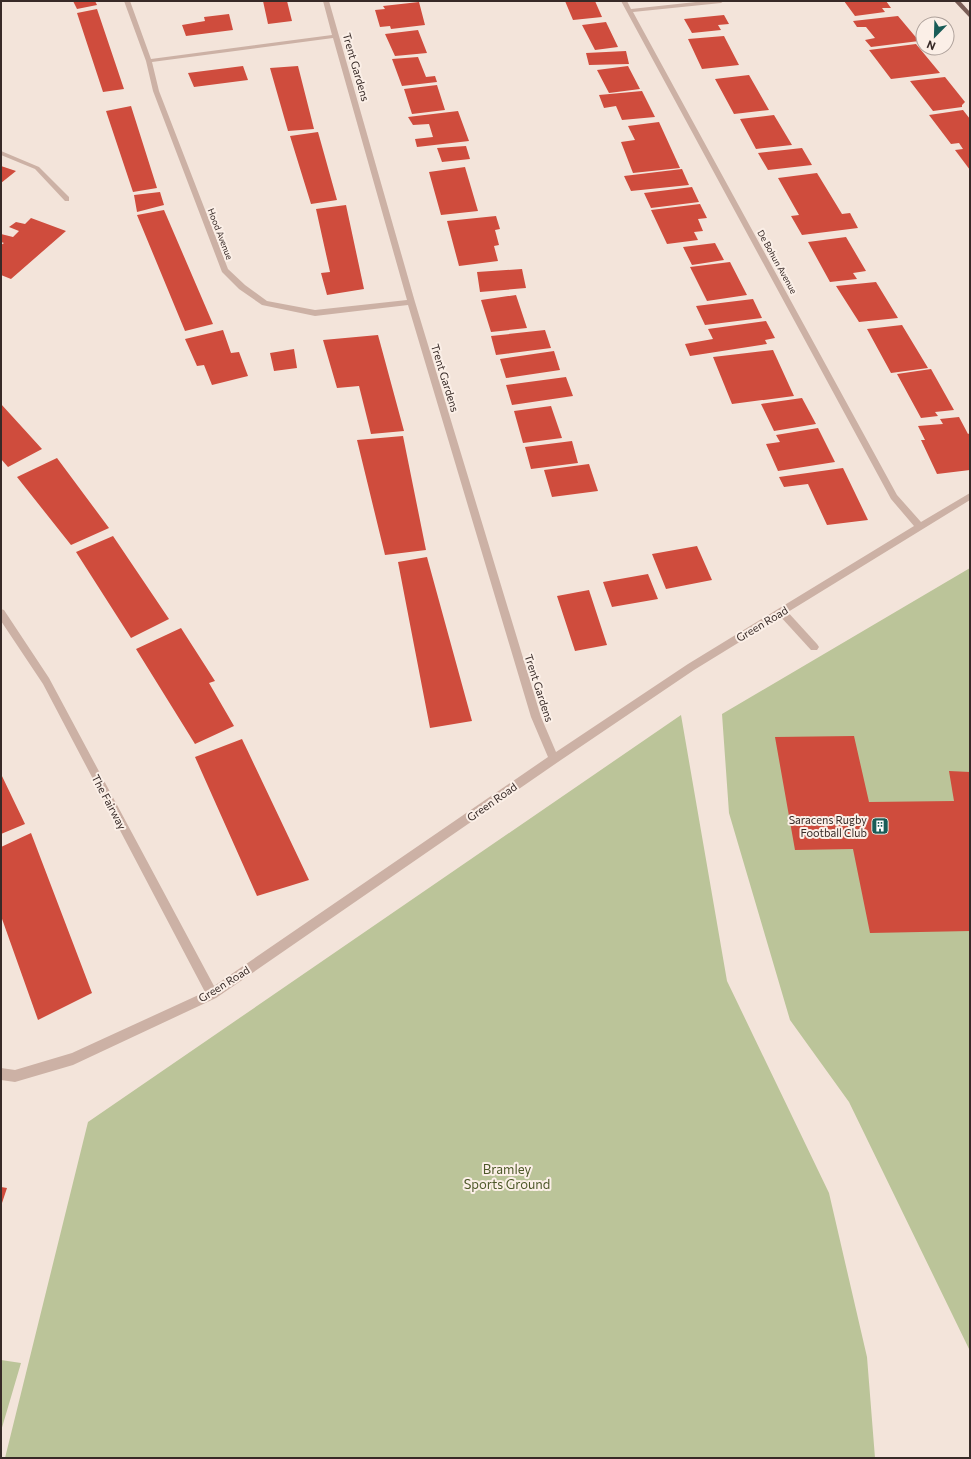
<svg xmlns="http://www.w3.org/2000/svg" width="971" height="1459" font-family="Commissioner,sans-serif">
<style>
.green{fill:#bbc499}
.building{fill:#cf4c3d}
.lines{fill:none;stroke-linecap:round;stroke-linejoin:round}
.service{fill:#ccb1a5;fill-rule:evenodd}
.minor{fill:#ccb1a5;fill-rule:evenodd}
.primary{fill:#7b5e57;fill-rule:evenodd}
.labels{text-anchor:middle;stroke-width:4;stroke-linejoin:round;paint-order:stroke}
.far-street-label{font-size:9px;fill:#372a27;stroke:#fbefe7}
.street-label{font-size:11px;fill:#372a27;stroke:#fbefe7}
.poi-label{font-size:11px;fill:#372a27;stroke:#fbefe7;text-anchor:end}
.near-park-label{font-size:13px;fill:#4d5829;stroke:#fbefe7}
</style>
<rect width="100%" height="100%" fill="#f3e4da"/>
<path class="green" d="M 970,568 L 970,1351 L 849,1102 L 790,1020 L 729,813 L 722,714 Z
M 681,715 L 727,981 L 829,1193 L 867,1357 L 875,1458 L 5,1458 L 88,1122 Z
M 1,1360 L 21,1363 L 1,1431 Z"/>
<path class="building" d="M 73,1 L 95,1 L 97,5 L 77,9 Z
M 263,1 L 287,1 L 292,21 L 268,24 Z
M 565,1 L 595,1 L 602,17 L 573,20 Z
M 844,1 L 886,1 L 891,8 L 882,8 L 885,12 L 855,16 Z
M 419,2 L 425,25 L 391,29 L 390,26 L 380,27 L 375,10 L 385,9 L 383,6 Z
M 97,9 L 124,89 L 103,92 L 77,13 Z
M 229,14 L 233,30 L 186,36 L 182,25 L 205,21 L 204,17 Z
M 724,15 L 729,24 L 718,25 L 721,30 L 692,33 L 684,19 Z
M 898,16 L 919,41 L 871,47 L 865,40 L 875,38 L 866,27 L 857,27 L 853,21 Z
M 606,22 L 618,47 L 595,50 L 582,25 Z
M 418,30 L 427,53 L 395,56 L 385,34 Z
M 724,36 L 739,65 L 702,69 L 688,39 Z
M 916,44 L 940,73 L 891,79 L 869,50 Z
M 626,51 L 629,64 L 589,65 L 586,53 Z
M 418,57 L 426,77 L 435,76 L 437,82 L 402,86 L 392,59 Z
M 243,66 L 248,80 L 194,87 L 188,73 Z
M 298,66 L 314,129 L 288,131 L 270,68 Z
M 628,66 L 640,89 L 609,93 L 597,70 Z
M 749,75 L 769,110 L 734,114 L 715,79 Z
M 945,77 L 965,102 L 962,105 L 962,107 L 933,111 L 910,81 Z
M 437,85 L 445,110 L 412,114 L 404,89 Z
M 642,91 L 655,117 L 622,120 L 616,106 L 604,108 L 599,95 Z
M 131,106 L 157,188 L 133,192 L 106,111 Z
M 963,110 L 970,119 L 970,170 L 955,150 L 963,149 L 959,143 L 951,144 L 929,115 Z
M 458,111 L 469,141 L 417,147 L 415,139 L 433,137 L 429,124 L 413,125 L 408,117 Z
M 774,115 L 792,145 L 756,149 L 740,119 Z
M 659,122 L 680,168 L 633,173 L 621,142 L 635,140 L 628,126 Z
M 318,132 L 337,200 L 311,204 L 290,136 Z
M 466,146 L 470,159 L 442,162 L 437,148 Z
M 802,148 L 812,165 L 768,170 L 758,153 Z
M 1,166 L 16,171 L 1,183 Z
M 465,167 L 478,211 L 441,215 L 429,172 Z
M 682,169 L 689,185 L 631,191 L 624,176 Z
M 817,173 L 842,214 L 850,213 L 858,228 L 802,235 L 791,216 L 799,215 L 778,178 Z
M 692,187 L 699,202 L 651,208 L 644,193 Z
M 160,192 L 164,205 L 137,212 L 134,195 Z
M 700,204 L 707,218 L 698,219 L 703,231 L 694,232 L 698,240 L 667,244 L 651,210 Z
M 346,205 L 364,289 L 327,295 L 321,273 L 330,272 L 316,209 Z
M 164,210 L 213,324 L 185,331 L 137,215 Z
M 496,216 L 500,229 L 495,230 L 499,245 L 494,246 L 498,261 L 459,266 L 447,221 Z
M 31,218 L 66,231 L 11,279 L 1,275 L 1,245 L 4,243 L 1,242 L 1,234 L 13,237 L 19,231 L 9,227 L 16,222 L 25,224 Z
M 846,237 L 866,271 L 853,273 L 857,279 L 830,282 L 808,242 Z
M 715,243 L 724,260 L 692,265 L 683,247 Z
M 730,262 L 747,295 L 707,301 L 690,267 Z
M 522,269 L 526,288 L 480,292 L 477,272 Z
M 876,282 L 898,318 L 859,322 L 836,286 Z
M 516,295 L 527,328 L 491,332 L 481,300 Z
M 753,299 L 762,318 L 705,325 L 696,306 Z
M 766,321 L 775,338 L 765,340 L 767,344 L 690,356 L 685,344 L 713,339 L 708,329 Z
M 902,325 L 928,368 L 891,373 L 867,329 Z
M 223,330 L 231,353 L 239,352 L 248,376 L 212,385 L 204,365 L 197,366 L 185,339 Z
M 545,330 L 551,348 L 496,355 L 491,336 Z
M 378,335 L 404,431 L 371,434 L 359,386 L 337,388 L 323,340 Z
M 294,349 L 297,368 L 274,371 L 270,353 Z
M 773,350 L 794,396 L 732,404 L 713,357 Z
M 554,351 L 560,370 L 506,378 L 500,359 Z
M 931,369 L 954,410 L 935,412 L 938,416 L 921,418 L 897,374 Z
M 566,377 L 573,396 L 512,405 L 506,385 Z
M 802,398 L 816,424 L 774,431 L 761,404 Z
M 1,404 L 42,449 L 8,467 L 1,459 Z
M 551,406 L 562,438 L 523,443 L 514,411 Z
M 959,417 L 968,434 L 970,433 L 970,470 L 937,474 L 921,440 L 925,440 L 918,426 L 943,424 L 940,419 Z
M 818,428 L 835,462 L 778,471 L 766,444 L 780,442 L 776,435 Z
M 403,436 L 426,550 L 385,555 L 357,440 Z
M 572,441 L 578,463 L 531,469 L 525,447 Z
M 57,458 L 109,528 L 71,545 L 17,477 Z
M 589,464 L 598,491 L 552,497 L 544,470 Z
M 843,468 L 868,520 L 827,525 L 808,484 L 784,487 L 779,477 Z
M 113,536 L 169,619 L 131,638 L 76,552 Z
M 697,546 L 712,580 L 666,589 L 652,554 Z
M 427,557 L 472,721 L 430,728 L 398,562 Z
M 648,574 L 658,599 L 612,607 L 603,582 Z
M 589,590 L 607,645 L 575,651 L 557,596 Z
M 181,628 L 215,681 L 209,683 L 234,726 L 195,744 L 136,649 Z
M 854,736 L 869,802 L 954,801 L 949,771 L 970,772 L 970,931 L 870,933 L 853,849 L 795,850 L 775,737 Z
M 242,739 L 309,880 L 257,896 L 195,757 Z
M 1,774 L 25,824 L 1,834 Z
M 31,833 L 92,993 L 38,1020 L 1,916 L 1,847 Z
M 1,1187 L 7,1188 L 1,1206 Z"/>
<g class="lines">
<path class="service" d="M 782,608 L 785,609 L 817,644 L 819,647 L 817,650 L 811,650 L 779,615 L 777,612 L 779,609 Z"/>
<path class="minor" d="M 124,1 L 130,1 L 151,59 L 332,35 L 323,1 L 329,1 L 415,302 L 541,717 L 556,752 L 688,664 L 914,526 L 891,499 L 621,1 L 627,1 L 631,9 L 705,1 L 724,1 L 721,3 L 633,12 L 897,495 L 921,522 L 970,493 L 970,500 L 694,670 L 558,762 L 216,998 L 73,1065 L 15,1082 L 1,1080 L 1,1068 L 15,1070 L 72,1053 L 205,992 L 43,684 L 1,621 L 1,609 L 4,610 L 49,678 L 214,986 L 548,757 L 531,717 L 408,305 L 315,316 L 262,305 L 239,289 L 222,272 L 153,91 L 146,61 ZM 333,38 L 407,300 L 315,310 L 267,301 L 245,285 L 228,269 L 159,91 L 152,62 Z
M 1,151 L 39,167 L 69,197 L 69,201 L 65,201 L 35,169 L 1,155 Z"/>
<path class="primary" d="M 954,1 L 960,1 L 970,12 L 970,18 Z"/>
</g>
<defs>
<symbol id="building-square" viewBox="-11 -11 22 22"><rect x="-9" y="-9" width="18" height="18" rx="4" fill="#195c57" stroke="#fbefe7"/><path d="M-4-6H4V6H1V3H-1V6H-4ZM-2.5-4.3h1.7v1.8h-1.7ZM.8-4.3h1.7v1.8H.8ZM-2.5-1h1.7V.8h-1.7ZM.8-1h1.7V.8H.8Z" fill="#fff"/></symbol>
</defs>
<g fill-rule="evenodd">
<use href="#building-square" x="870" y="816" width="20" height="20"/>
</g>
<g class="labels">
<g class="far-street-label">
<text transform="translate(220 234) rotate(69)" y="3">Hood Avenue</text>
<text transform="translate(777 262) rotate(61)" y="3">De Bohun Avenue</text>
</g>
<g class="street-label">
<text transform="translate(356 67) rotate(74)" y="4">Trent Gardens</text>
<text transform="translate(445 378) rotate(73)" y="4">Trent Gardens</text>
<text transform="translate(762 624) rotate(-31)" y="4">Green Road</text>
<text transform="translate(539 688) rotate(72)" y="4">Trent Gardens</text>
<text transform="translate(109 802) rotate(62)" y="4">The Fairway</text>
<text transform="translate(492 802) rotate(-35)" y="4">Green Road</text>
<text transform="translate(224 984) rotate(-32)" y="4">Green Road</text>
</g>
<g class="poi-label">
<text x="867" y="824">Saracens Rugby<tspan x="867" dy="13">Football Club</tspan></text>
</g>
<g class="near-park-label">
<text x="507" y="1174">Bramley<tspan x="507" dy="15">Sports Ground</tspan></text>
</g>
</g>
<rect width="971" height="1459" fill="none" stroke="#372a27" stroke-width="4"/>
<g transform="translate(935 36) rotate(203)"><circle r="19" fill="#fbefe7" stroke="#ada09a"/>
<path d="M0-3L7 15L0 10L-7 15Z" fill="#195c57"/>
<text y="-6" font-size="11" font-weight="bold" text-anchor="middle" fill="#372a27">N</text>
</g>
</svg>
